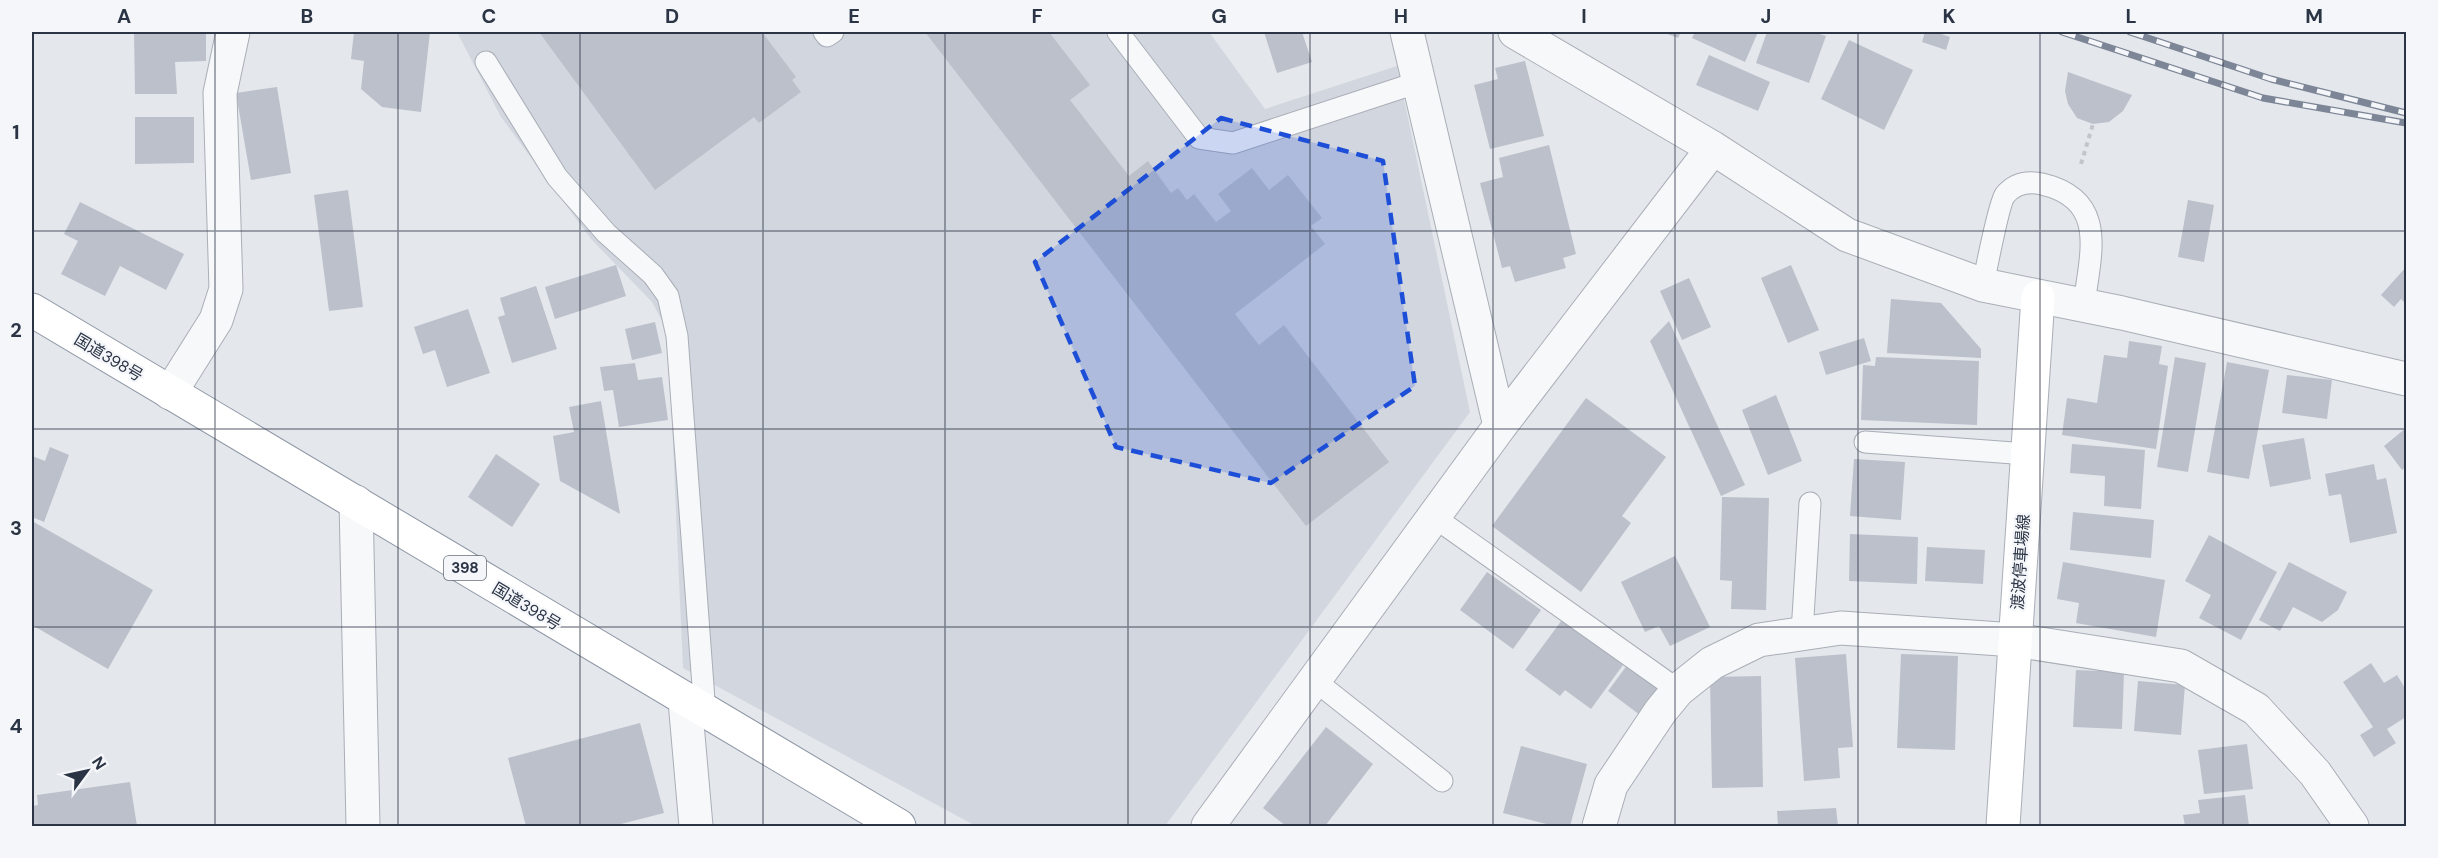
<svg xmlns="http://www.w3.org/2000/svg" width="2438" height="858" font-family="'DM Sans','Noto Sans JP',sans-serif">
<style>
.built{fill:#d2d6de}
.building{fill:#bbc0ca}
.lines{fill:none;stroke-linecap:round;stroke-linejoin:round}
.lane-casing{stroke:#a9aeb7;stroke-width:23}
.street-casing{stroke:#a9aeb7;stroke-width:35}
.secondary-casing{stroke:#a9aeb7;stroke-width:35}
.highway-casing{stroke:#8b94a3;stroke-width:35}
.path{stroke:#c2c5cb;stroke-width:4;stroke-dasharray:4.5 4.5;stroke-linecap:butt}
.lane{stroke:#f7f8fa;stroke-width:21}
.street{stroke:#f7f8fa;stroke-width:33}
.secondary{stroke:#fff;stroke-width:33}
.highway{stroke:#fff;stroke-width:33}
.rail-casing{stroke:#7d8696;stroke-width:7}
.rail{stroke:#f4f6f9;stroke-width:4.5;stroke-dasharray:14;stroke-linecap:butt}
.marked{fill:#1d4ed8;fill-opacity:0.2;stroke:#1d4ed8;stroke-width:4.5;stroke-dasharray:12 8;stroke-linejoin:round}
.grid{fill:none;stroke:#2b3445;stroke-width:1.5;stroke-opacity:0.55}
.labels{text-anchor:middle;stroke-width:4.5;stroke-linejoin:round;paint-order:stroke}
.shield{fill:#f4f6f9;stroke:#676e7b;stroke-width:1.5}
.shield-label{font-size:15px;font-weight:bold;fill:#2b3445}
.street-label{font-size:16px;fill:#2b3445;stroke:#f4f6f9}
.neatline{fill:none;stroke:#2b3445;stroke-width:2}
.grid-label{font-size:20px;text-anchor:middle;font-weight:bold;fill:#2b3445}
</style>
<rect width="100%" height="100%" fill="#e4e7ec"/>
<path class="built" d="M 457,32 L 1209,32 L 1265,109 L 1397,66 L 1470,412 L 1165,826 L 976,826 L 683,668 L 668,332 L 652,302 L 591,239 L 501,117 Z"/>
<path class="building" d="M 134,32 L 206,32 L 206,61 L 175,62 L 177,94 L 135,94 Z
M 354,32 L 430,32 L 421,112 L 382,107 L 361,89 L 364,61 L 351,59 Z
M 539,32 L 762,32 L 796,77 L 792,80 L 801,92 L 759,123 L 754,117 L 655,190 Z
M 925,32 L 1049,32 L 1090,85 L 1070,100 L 1129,176 L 1148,161 L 1171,193 L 1178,188 L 1187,200 L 1194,194 L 1216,222 L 1231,211 L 1218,194 L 1252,168 L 1269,190 L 1288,175 L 1322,218 L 1311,226 L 1325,244 L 1235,314 L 1259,345 L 1284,325 L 1389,462 L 1306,526 Z
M 1264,32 L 1302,32 L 1312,62 L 1277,73 Z
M 1662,32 L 1681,32 L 1678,38 Z
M 1695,32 L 1758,32 L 1745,62 L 1692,38 Z
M 1767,32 L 1813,32 L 1826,36 L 1809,83 L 1756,63 Z
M 1925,32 L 1935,32 L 1950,37 L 1946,50 L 1922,42 Z
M 1849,40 L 1913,70 L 1884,130 L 1821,99 Z
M 1709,55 L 1770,82 L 1758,111 L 1696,85 Z
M 1525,61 L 1544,136 L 1490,149 L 1474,85 L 1498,79 L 1495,68 Z
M 2068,72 L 2132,95 L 2123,111 L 2109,122 L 2093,124 L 2077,118 L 2068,104 L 2065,91 Z
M 277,87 L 291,173 L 251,180 L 236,93 Z
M 135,117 L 194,117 L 194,163 L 135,164 Z
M 1549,145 L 1576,254 L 1563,258 L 1566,268 L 1515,282 L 1510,266 L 1502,268 L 1480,183 L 1503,177 L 1499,158 Z
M 348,190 L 363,307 L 329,311 L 314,195 Z
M 2188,200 L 2214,205 L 2204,262 L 2178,257 Z
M 80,202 L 184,254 L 166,290 L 120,266 L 105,296 L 61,274 L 78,241 L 64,234 Z
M 616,265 L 626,296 L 555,319 L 545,287 Z
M 1791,265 L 1819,330 L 1788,343 L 1761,278 Z
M 2406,267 L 2406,304 L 2401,299 L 2394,307 L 2381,295 Z
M 1689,278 L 1711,327 L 1682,340 L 1660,291 Z
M 536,286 L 557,349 L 512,363 L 498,317 L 505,315 L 500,298 Z
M 1891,299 L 1941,303 L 1981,349 L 1981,358 L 1887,353 Z
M 468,309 L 490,373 L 447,387 L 435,350 L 423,354 L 414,327 Z
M 1669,321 L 1745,485 L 1721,496 L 1650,341 Z
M 655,322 L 662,353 L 632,360 L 625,329 Z
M 1864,338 L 1871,361 L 1826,375 L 1819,352 Z
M 2129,341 L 2162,346 L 2159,364 L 2168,366 L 2156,449 L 2062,435 L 2067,398 L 2097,403 L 2104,355 L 2127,358 Z
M 1876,357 L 1979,361 L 1977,425 L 1861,420 L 1863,365 L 1875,366 Z
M 2175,357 L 2206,363 L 2188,472 L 2157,467 Z
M 2227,362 L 2269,370 L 2249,479 L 2207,472 Z
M 635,363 L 638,380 L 662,377 L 668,420 L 619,427 L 613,390 L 604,391 L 600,367 Z
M 2287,375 L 2332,380 L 2327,419 L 2282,413 Z
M 1776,395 L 1802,461 L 1768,475 L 1742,410 Z
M 1586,398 L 1666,457 L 1622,516 L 1631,523 L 1581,592 L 1492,526 Z
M 601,401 L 620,514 L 560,481 L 553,436 L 574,432 L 569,407 Z
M 2406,428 L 2406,467 L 2402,470 L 2384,446 Z
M 2304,438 L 2311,479 L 2270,487 L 2262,445 Z
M 2072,444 L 2145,450 L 2141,509 L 2104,506 L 2105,476 L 2070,473 Z
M 50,447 L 69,455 L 44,522 L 32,517 L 32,456 L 45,461 Z
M 496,454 L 540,484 L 512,527 L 468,497 Z
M 1854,459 L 1905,462 L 1901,520 L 1850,516 Z
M 2374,464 L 2377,480 L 2386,478 L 2397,533 L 2350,543 L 2341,494 L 2329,496 L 2325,474 Z
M 1722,497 L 1769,498 L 1766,610 L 1731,609 L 1732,581 L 1720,580 Z
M 2073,512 L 2154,520 L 2151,558 L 2070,550 Z
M 32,521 L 153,590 L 108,669 L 32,625 Z
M 1850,534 L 1918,537 L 1917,584 L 1849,581 Z
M 2209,535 L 2277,572 L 2241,640 L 2199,618 L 2211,595 L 2185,581 Z
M 1927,547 L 1985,550 L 1983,584 L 1925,581 Z
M 1675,556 L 1710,627 L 1670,646 L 1659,626 L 1645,632 L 1621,582 Z
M 2063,562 L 2165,580 L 2156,637 L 2076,623 L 2079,603 L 2057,599 Z
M 2289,562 L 2347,592 L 2338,610 L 2322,622 L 2293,607 L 2280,631 L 2259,620 Z
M 1487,572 L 1541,610 L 1513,649 L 1460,610 Z
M 1562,620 L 1623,665 L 1591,709 L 1565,690 L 1560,696 L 1525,670 Z
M 1846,654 L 1853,747 L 1838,748 L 1840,778 L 1804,781 L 1795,658 Z
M 1901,654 L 1958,656 L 1955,750 L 1897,748 Z
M 2371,663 L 2384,683 L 2397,675 L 2406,690 L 2406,717 L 2387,729 L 2396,743 L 2374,757 L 2360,735 L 2373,727 L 2343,682 Z
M 1628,664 L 1660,687 L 1640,715 L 1608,691 Z
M 2076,670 L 2124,672 L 2122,729 L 2073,727 Z
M 1761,676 L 1763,787 L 1712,788 L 1710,677 Z
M 2138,681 L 2185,685 L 2181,735 L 2134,731 Z
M 640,723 L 664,813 L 613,826 L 526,826 L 508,758 Z
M 1326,727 L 1373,764 L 1325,826 L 1286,826 L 1263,808 Z
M 2247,744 L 2253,789 L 2204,794 L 2198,750 Z
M 1521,746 L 1587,764 L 1570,826 L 1554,826 L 1503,813 Z
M 130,782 L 137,826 L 32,826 L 32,806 L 38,805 L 37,795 Z
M 2245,795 L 2249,826 L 2185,826 L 2183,815 L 2200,813 L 2198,800 Z
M 1836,808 L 1838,826 L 1778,826 L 1777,811 Z"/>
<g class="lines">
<defs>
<path id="lane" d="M 824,32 L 827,36 L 833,32
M 1118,32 L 1199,138 L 1233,143 L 1419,82
M 486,62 L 557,177 L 606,233 L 653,275 L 668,296 L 677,336 L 705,713
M 1983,285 C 1986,270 1999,203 2005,195 C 2015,183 2028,181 2042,184 C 2109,200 2090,254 2084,305
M 1865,442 L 2027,454
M 1434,517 L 1678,690
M 1802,633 L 1810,503
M 1314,680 L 1442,781"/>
<path id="street" d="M 1407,32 L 1500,426
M 1515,32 L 1713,148 L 1847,235 L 1983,285 L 2122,313 L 2406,379
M 170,393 L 216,320 L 226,289 L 220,93 L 233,32
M 356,502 L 363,826
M 685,701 L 696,826
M 1208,826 L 1500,426 L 1713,148
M 1599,826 L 1611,785 L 1660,712 L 1678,690 L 1712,663 L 1759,640 L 1841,628 L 2015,640 L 2181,666 L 2256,709 L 2315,773 L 2352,826"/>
<path id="secondary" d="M 2003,826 L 2038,297"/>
<path id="highway" d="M 32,310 L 899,826"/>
</defs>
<use href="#lane" class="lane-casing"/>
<use href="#street" class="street-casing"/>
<use href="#secondary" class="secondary-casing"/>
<use href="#highway" class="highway-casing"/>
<path class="path" d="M 2081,164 L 2093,124"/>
<use href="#lane" class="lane"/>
<use href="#street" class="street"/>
<use href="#secondary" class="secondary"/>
<use href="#highway" class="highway"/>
<defs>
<path id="rail" d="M 2062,32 L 2263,98 L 2406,123
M 2130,32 L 2271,79 L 2406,113"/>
</defs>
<use href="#rail" class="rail-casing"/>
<use href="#rail" class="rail"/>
</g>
<path class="marked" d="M 1221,118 L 1383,161 L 1415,386 L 1271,483 L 1116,447 L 1035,262 Z"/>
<path class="grid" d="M 215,32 L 215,826M 398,32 L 398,826M 580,32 L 580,826M 763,32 L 763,826M 945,32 L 945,826M 1128,32 L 1128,826M 1310,32 L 1310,826M 1493,32 L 1493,826M 1675,32 L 1675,826M 1858,32 L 1858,826M 2040,32 L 2040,826M 2223,32 L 2223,826M 32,231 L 2406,231M 32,429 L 2406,429M 32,627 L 2406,627"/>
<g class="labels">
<rect class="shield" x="444" y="556" width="42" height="24" rx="4.5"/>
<g class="shield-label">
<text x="465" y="573">398</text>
</g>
<g class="street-label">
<text transform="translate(109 357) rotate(31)" y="6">国道398号</text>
<text transform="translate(2020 562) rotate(-86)" y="6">渡波停車場線</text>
<text transform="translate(527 606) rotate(31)" y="6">国道398号</text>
</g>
</g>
<rect width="2438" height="858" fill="none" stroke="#f4f6f9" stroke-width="66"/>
<g transform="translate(87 771) rotate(57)" stroke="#f4f6f9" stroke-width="4.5" paint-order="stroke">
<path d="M0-4.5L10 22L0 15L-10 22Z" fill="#2b3445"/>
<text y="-9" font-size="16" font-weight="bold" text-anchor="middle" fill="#2b3445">N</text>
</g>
<rect x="33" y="33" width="2372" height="792" class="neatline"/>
<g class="grid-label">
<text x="124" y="23">A</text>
<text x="307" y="23">B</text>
<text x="489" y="23">C</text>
<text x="672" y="23">D</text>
<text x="854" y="23">E</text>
<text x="1037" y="23">F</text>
<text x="1219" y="23">G</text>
<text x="1401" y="23">H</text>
<text x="1584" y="23">I</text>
<text x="1766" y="23">J</text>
<text x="1949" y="23">K</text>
<text x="2131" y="23">L</text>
<text x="2314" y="23">M</text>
<text x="16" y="139">1</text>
<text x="16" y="337">2</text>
<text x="16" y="535">3</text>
<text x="16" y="733">4</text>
</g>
</svg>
